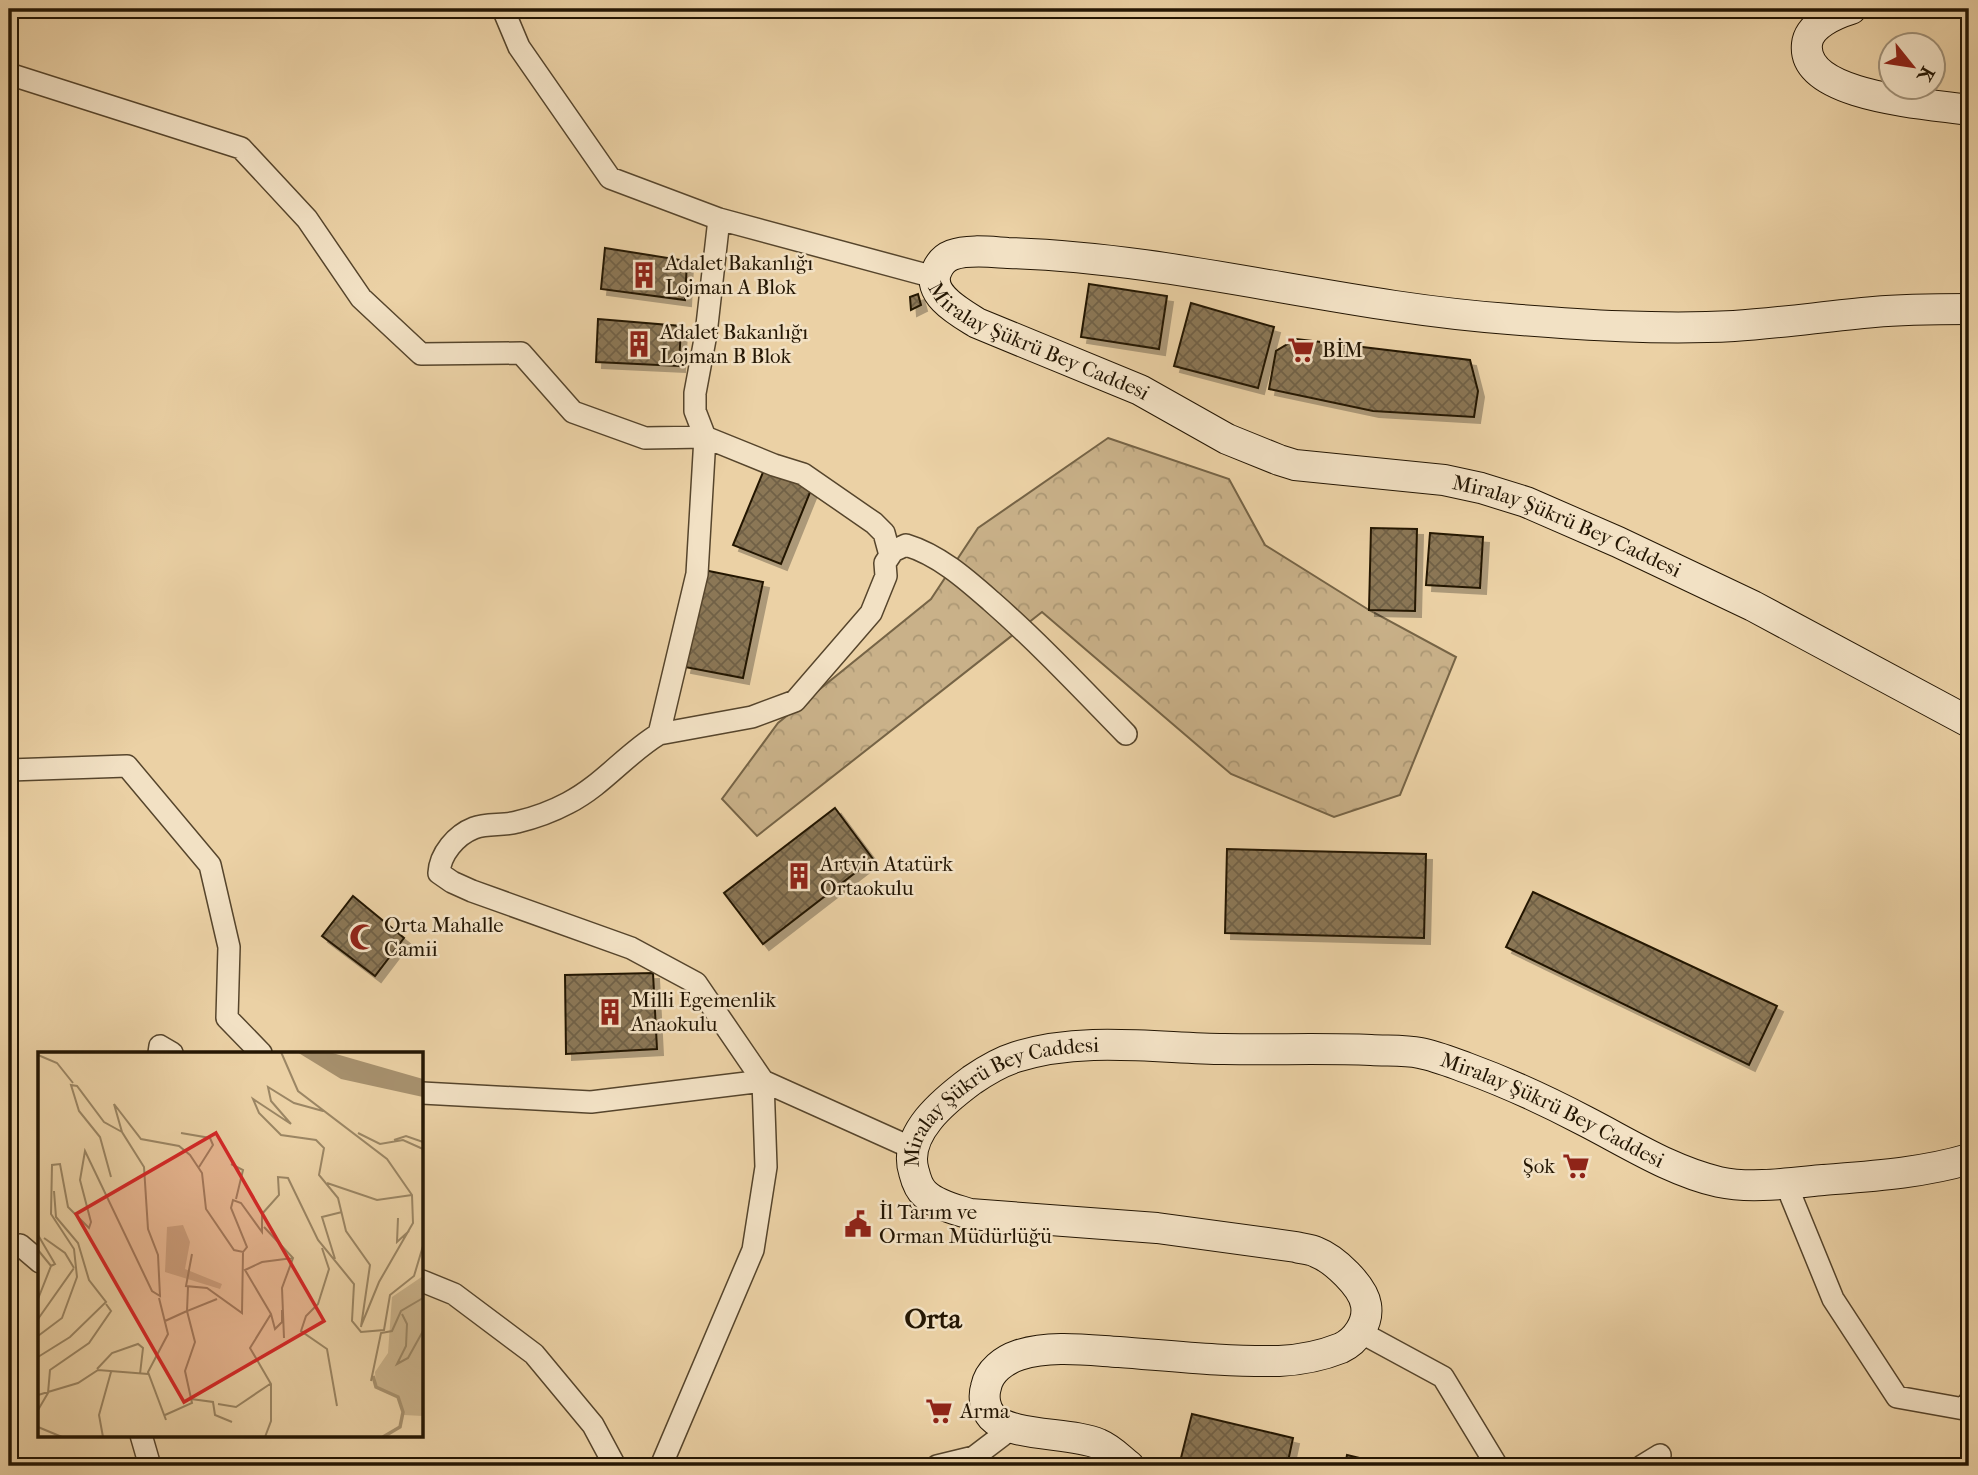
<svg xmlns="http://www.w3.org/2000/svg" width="1978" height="1475" font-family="'IM FELL French Canon',serif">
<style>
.forest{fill:url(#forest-crowns);stroke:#766446;stroke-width:2}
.building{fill:url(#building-cross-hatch);stroke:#241603;stroke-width:2;filter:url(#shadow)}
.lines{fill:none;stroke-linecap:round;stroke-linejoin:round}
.street-casing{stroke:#56452c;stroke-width:24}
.secondary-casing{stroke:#241603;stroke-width:32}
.street{stroke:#f2e1c4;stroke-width:21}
.secondary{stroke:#f2e1c4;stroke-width:30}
.labels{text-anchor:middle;stroke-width:5;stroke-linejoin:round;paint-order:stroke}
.poi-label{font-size:21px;fill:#241603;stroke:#f2e1c4;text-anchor:start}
.street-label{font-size:21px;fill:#241603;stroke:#f2e1c4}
.district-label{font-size:28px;font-weight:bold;fill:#241603;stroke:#f2e1c4}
.inset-river{fill:none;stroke:#a7916e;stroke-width:3.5}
.inset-road{fill:none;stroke:#9b8664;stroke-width:2}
.view{fill:#d62828;fill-opacity:0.15;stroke:#d62828;stroke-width:3.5}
.inset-edge{fill:none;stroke:#241603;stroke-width:3.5}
</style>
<defs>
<pattern id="forest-crowns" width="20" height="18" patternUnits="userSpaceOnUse" patternTransform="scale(1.75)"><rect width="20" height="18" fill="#c9b189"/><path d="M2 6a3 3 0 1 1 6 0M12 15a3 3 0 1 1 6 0" fill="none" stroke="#ac9875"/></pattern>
<pattern id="building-cross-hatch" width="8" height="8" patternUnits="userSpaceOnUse" patternTransform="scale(1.75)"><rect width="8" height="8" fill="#8b7757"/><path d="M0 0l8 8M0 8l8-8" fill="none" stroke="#716146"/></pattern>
<filter id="shadow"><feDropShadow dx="6" dy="6" stdDeviation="0" flood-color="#0004"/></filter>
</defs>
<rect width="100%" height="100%" fill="#ebd1a5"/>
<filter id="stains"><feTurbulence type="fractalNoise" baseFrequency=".00286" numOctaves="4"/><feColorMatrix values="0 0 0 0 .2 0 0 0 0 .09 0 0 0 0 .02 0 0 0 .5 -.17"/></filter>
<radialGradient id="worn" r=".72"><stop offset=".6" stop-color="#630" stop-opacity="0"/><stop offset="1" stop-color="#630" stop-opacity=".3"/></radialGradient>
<path class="forest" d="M 1108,438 L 1229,479 L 1265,545 L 1369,610 L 1456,657 L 1400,795 L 1334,817 L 1231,774 L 1042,612 L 757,836 L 722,799 L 778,723 L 931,599 L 978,528 Z"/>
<path class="building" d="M 605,248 L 687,261 L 685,300 L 601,289 Z
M 1089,284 L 1167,296 L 1159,349 L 1081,337 Z
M 918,294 L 921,305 L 911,310 L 910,297 Z
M 1191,303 L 1274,327 L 1258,388 L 1174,366 Z
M 598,319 L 681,326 L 679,366 L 596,362 Z
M 1296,339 L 1470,360 L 1478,391 L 1474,417 L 1373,411 L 1269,389 L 1276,351 Z
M 766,465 L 813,485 L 781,564 L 733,545 Z
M 1371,528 L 1417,529 L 1415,611 L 1369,610 Z
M 1430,533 L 1483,537 L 1480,588 L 1426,585 Z
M 704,570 L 763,582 L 743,678 L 685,667 Z
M 835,808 L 873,859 L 763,944 L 724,893 Z
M 1227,849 L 1426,854 L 1424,938 L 1225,933 Z
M 1533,892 L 1777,1006 L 1749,1065 L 1506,947 Z
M 353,896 L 404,938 L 375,976 L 322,936 Z
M 653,973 L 657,1049 L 566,1054 L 565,975 Z
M 1192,1414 L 1293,1438 L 1287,1466 L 1179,1466 Z
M 1347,1455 L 1389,1465 L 1389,1466 L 1345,1466 Z"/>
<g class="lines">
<defs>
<path id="street" d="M 503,9 L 519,47 L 610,178 L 719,219 L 934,277
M 9,74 L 241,148 L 307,219 L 361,298 L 421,354 L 521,353 L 573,412 L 645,438 L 705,437 L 697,574 L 659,734
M 719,219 L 706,334 L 695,393 L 695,411 L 705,437 L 774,465 L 803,474 L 874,523 L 884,533 L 890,555
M 9,770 L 127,766 L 210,865 L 229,947 L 227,1018 L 261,1053
M 159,1053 L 160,1046 L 172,1053
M 422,1093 L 591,1102 L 763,1081 L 766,1167 L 753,1250 L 661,1466
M 912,1148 L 763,1081 L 696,983 L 631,948 L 472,891 L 452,882 L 439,873 C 440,854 456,835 474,828 C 487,823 504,826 517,822 C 534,818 553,811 568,803 C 603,785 627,753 659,734 L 752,717 L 795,701 L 871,613 L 886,576 L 885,563 L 893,551 L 906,545 C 939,555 966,579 991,601 C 1039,643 1082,689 1126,734
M 1786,1184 L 1833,1299 L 1897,1397 L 1964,1409 L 1969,1402
M 9,1247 L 20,1245 L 40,1262
M 422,1281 L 454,1294 L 534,1354 L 593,1425 L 615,1466
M 1360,1332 L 1443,1377 L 1497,1466
M 141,1435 L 150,1466
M 937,1466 L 974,1457 L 1012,1428
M 1642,1466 L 1660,1455"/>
<g id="secondary">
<path d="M 1851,9 C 1835,14 1809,25 1807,44 C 1801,98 1933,104 1969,110"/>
<path id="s1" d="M 1969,309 C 1937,309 1905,309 1874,312 C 1827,316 1781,323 1734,326 C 1660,330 1583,325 1509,319 C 1341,307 1177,258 1008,253 C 991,252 968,249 952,255 C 944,258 940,263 937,270 C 925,294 961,313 977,323 L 1140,390 L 1227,439 L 1279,460 L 1295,465 L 1444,480 L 1481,488 L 1526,502 L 1618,542 L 1753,606 L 1969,722"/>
<path id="s2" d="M 1129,1466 C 1119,1458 1111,1449 1099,1444 C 1072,1432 1010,1437 992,1417 C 985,1409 983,1397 986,1387 C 989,1371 1004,1360 1019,1355 C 1050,1345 1087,1350 1119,1352 C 1172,1356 1226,1362 1279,1361 C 1300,1360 1321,1356 1341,1348 C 1356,1341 1369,1323 1366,1305 C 1363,1286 1334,1259 1316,1252 C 1310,1249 1302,1249 1296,1247 L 1157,1228 L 970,1214 C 955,1209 936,1205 925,1194 C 919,1189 916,1180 914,1172 C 902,1134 945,1100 972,1080 C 985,1071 1000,1062 1016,1057 C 1082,1036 1156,1048 1224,1049 C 1273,1050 1322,1048 1371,1050 C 1387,1051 1405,1050 1420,1053 C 1436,1056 1453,1063 1467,1068 C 1508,1083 1547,1101 1585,1121 C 1628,1143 1671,1171 1719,1182 C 1751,1189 1791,1183 1823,1180 C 1873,1176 1922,1173 1969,1159"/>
</g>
</defs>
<use href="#street" class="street-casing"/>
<use href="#secondary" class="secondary-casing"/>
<use href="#street" class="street"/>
<use href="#secondary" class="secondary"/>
</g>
<defs>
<symbol id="building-bare" viewBox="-9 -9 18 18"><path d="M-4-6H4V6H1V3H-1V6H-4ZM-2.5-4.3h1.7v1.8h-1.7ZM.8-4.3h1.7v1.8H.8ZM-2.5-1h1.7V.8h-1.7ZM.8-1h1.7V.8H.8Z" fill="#8f2418" stroke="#f2e1c4" stroke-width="2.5" paint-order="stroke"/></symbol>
<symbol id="supermarket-bare" viewBox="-9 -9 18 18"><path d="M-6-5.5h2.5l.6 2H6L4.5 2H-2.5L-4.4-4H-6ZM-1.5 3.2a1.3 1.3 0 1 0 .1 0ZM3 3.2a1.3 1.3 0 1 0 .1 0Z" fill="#8f2418" stroke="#f2e1c4" stroke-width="2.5" paint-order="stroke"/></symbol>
<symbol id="mosque-bare" viewBox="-9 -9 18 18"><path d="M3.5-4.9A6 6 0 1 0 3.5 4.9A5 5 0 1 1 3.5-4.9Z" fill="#8f2418" stroke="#f2e1c4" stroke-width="2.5" paint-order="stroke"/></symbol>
<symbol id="civic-bare" viewBox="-9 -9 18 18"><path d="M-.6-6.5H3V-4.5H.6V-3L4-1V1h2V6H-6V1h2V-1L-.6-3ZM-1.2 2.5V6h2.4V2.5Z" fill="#8f2418" stroke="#f2e1c4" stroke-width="2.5" paint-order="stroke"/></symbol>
</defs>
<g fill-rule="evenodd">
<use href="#building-bare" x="625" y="256" width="38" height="38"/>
<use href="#building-bare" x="620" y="325" width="38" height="38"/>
<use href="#supermarket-bare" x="1282" y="331" width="38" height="38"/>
<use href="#building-bare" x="780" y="857" width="38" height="38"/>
<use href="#mosque-bare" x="344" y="918" width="38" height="38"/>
<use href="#building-bare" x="591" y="993" width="38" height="38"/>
<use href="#supermarket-bare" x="1557" y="1147" width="38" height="38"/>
<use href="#civic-bare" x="839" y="1205" width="38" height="38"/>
<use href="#supermarket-bare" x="920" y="1392" width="38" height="38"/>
</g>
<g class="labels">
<g class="poi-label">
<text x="665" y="270">Adalet Bakanlığı<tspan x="665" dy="24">Lojman A Blok</tspan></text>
<text x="660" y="339">Adalet Bakanlığı<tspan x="660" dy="24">Lojman B Blok</tspan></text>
<text x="1322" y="357">BİM</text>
<text x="820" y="871">Artvin Atatürk<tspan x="820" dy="24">Ortaokulu</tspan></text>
<text x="384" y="932">Orta Mahalle<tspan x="384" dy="24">Camii</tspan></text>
<text x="631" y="1007">Milli Egemenlik<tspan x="631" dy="24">Anaokulu</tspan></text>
<text x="1555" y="1173" text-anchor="end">Şok</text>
<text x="879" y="1219">İl Tarım ve<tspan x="879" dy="24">Orman Müdürlüğü</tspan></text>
<text x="960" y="1418">Arma</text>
</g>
<g class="street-label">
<text dy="7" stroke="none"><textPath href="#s1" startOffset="1181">Miralay Şükrü Bey Caddesi</textPath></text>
<text dy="7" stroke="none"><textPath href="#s1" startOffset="1748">Miralay Şükrü Bey Caddesi</textPath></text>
<text dy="7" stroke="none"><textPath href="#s2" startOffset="1232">Miralay Şükrü Bey Caddesi</textPath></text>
<text dy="7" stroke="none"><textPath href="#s2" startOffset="1820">Miralay Şükrü Bey Caddesi</textPath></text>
</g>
<g class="district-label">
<text x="933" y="1328">Orta</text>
</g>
</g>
<g transform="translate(38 1052)">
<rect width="385" height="385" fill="#ebd1a5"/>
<path d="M 145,173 L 152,190 L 147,217 L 184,232 L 182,237 L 127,220 L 129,175 ZM 385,224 L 385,364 L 366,363 L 361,345 L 338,334 L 337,320 L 350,301 L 354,245 Z" fill="#c9b189"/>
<path d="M 259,0 L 291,0 L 385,27 L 385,45 L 303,27 Z" fill="#a7916e"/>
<path class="inset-river" d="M 335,324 L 338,335 L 360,345 L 365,360 L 362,375 L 345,385"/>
<path class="inset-road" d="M 243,0 L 260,39 L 349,107 L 374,143 L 375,171 L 341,230 L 323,274M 0,3 L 19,11 L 35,31M 285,59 L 256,51 L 230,35 L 233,49 L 253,72 L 215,47 L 221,61 L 243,83 L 278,88 L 286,96 L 281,123 L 300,146 L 308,179 L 332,213 L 323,275M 143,81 L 172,86 L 175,93 L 161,115M 320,81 L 342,92 L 365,88 L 385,97M 356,88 L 368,84 L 385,90M 193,112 L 205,118 L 198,147M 73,125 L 62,85 L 41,59 L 33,33 L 39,34 L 66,70 L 84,80M 289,131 L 339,148 L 374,143M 360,166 L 359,190 L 371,179M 226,175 L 255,206 L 244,236 L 246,286M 0,183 L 17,212 L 13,214 L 0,198M 6,186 L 27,201 L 36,216M 284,196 L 291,217 L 280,252 L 268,264 L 263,279 L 289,297 L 299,354M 154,202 L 148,234 L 169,236 L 204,261 L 205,200M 297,207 L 284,165 L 304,160M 121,246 L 130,282 L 110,320 L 128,368M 0,247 L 13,214M 233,262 L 237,277 L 244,270 L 244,258M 364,262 L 369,272 L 368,294 L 359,312 L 370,306 L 385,279M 0,267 L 36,216M 127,269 L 149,259 L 150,235M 0,284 L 24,266 L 39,225 L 36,197 L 13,162 L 14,113 L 22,112 L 30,155 L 51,176 L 53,170 L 42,128 L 47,99 L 114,239 L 122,244 L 120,203 L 110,177 L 106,115 L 84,80 L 76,52 L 103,87 L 141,94 L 152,103 L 164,121 L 168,157 L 196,198 L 205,200 L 209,195 L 193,156 L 195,148 L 203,151 L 224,180 L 224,162 L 241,143 L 240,125 L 250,126 L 280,188 L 316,232 L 314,269 L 323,280 L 346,278 L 352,243 L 376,224 L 385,194M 0,305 L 32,285 L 68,250 L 51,228 L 40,191 L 18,165 L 16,139M 59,317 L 74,301 L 100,292 L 105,296 L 102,322M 333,329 L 343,281 L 354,279 L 363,259 L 385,246M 0,343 L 40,331 L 60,318 L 110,322M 153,347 L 175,350 L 177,363 L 194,370M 180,352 L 198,355 L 232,332M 0,358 L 10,341 L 12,318 L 51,291 L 73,259 L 68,252M 127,363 L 154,351 L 147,319 L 157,290 L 149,259 L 179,247M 0,375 L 24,385M 65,385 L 61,363 L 73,320M 227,385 L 233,369 L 233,332 L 212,296 L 233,262 L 207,218 L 224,210 L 255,206"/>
<path class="view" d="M 178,81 L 286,269 L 146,350 L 38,162 Z"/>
<rect width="385" height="385" class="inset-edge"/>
</g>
<rect width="1978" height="1475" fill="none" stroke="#ebd1a5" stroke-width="35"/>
<rect x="10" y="10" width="1957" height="1454" fill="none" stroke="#241603" stroke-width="3.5"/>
<rect x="18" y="18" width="1943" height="1440" fill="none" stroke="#241603" stroke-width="2"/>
<g transform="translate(1912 66) rotate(120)"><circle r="33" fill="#f2e1c4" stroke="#a09077" stroke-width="2"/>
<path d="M0-5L12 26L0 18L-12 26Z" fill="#8f2418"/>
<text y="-10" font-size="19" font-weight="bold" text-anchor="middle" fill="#241603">K</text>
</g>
<rect width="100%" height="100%" filter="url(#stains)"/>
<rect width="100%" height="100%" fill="url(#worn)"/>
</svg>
